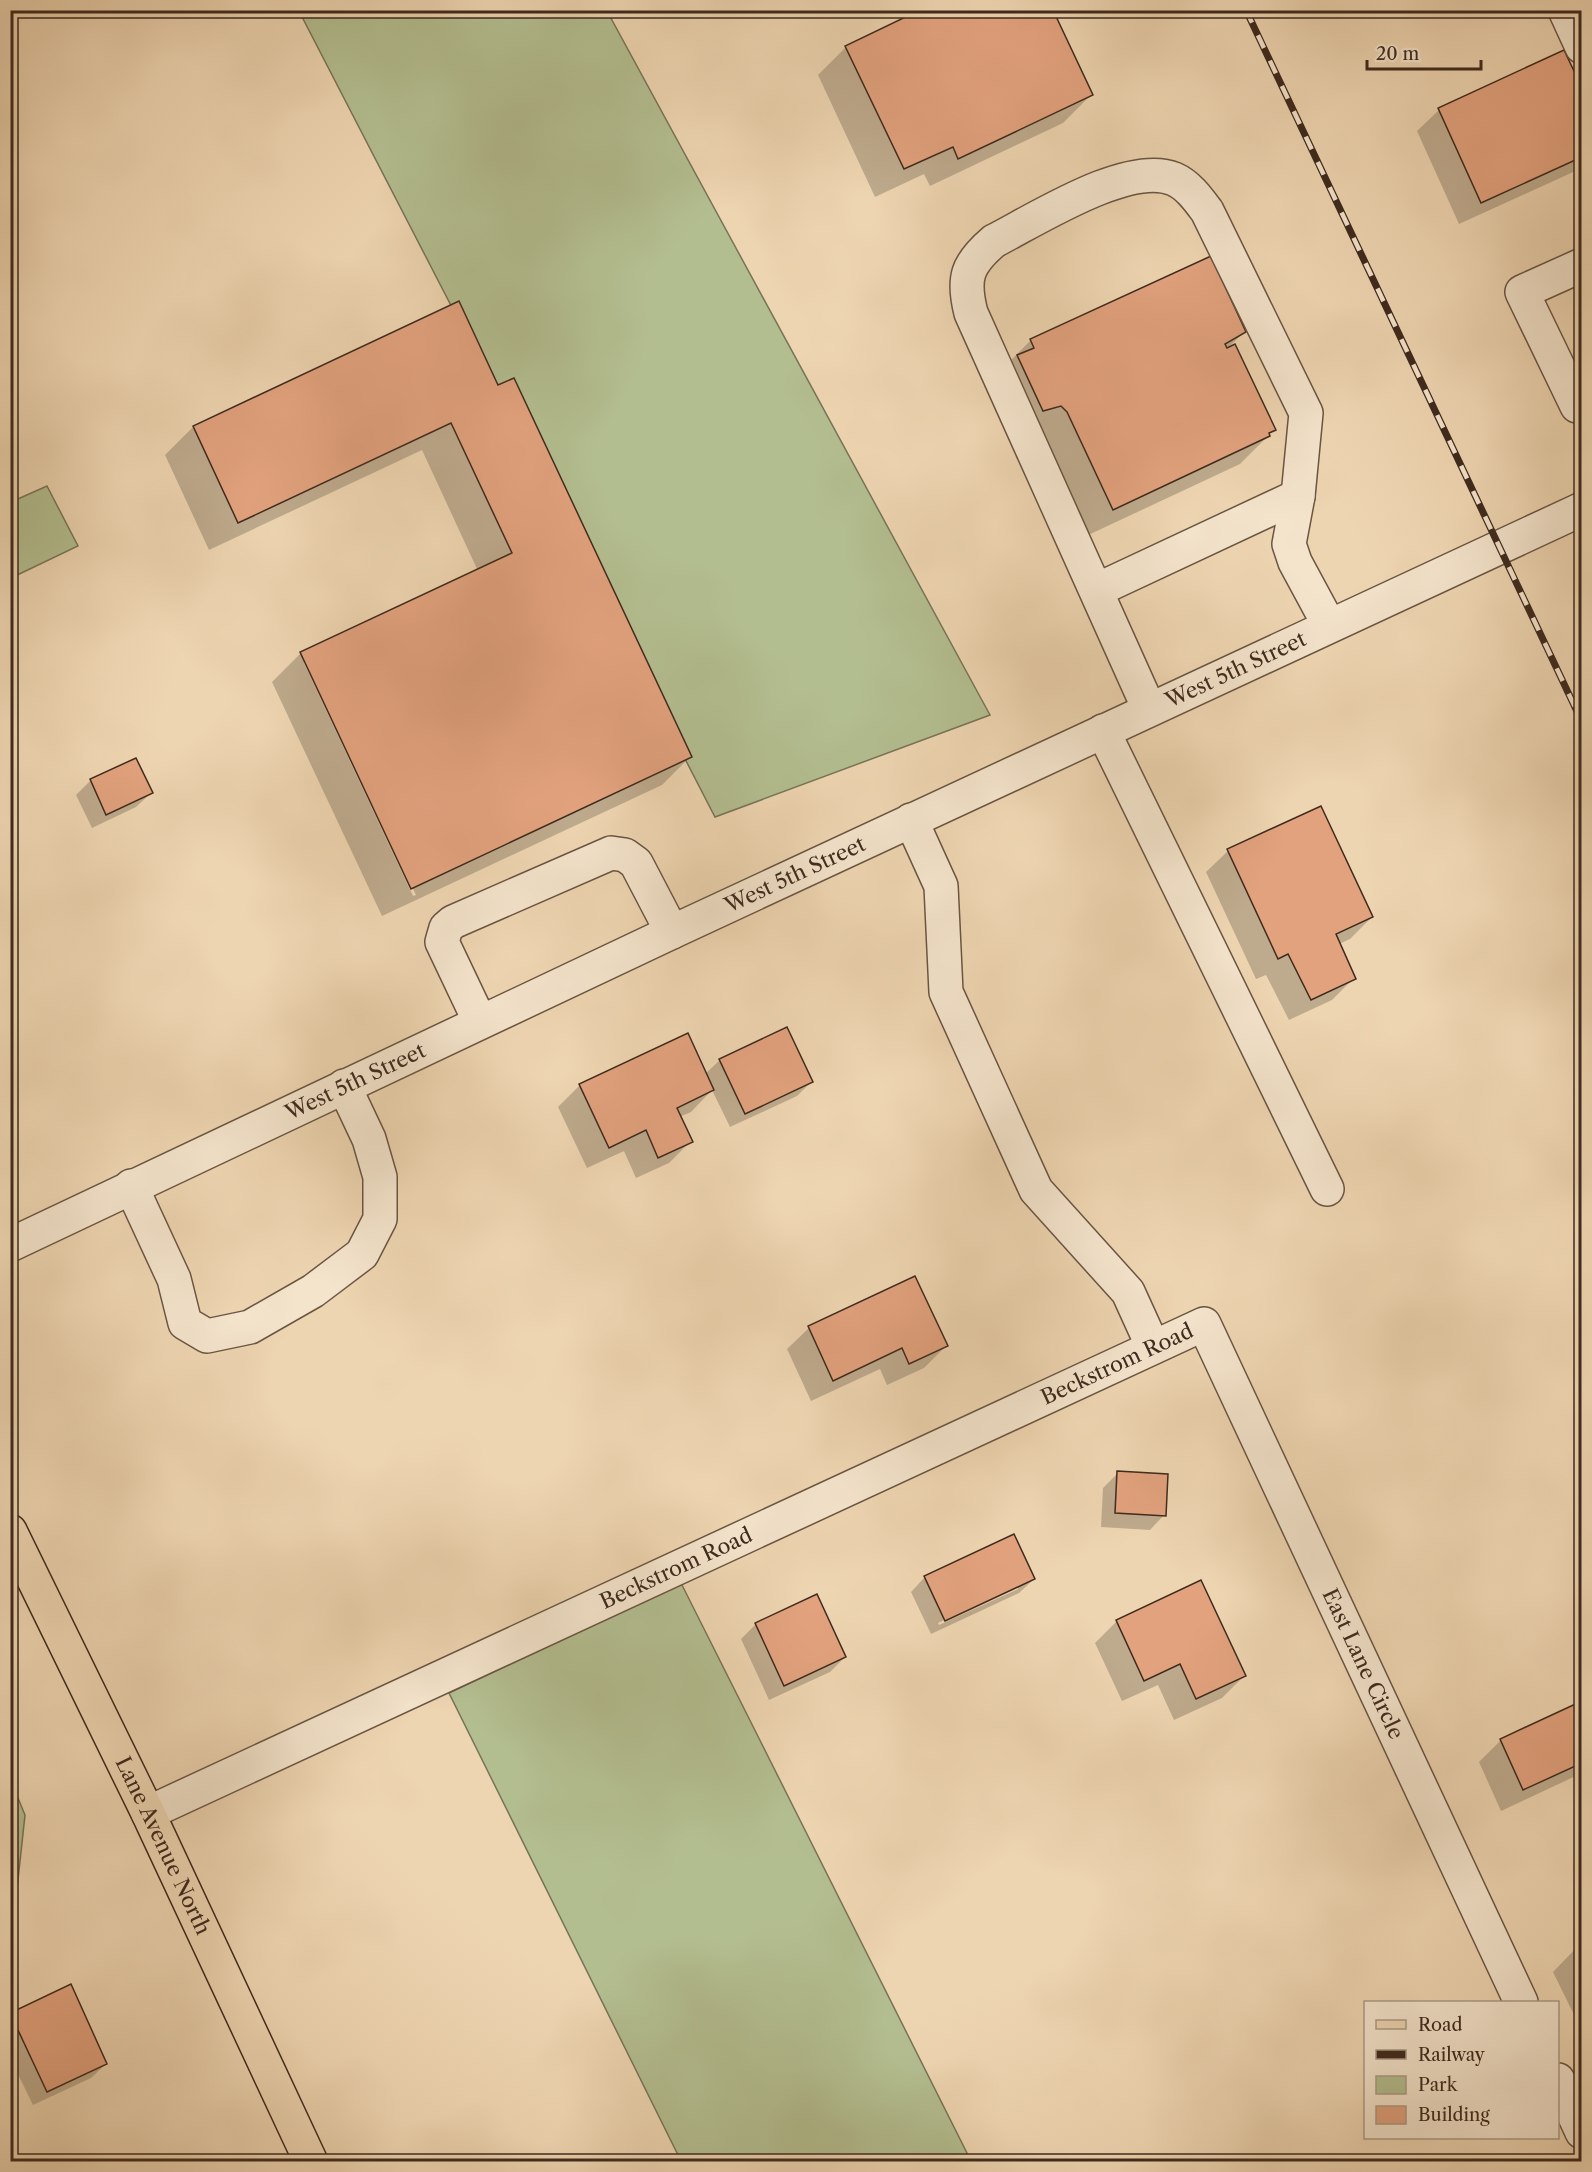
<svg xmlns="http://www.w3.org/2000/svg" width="1592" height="2172" font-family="'Libre Caslon Text',serif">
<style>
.green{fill:#b3be90;stroke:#787457;stroke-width:1.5}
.shadow{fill:#0003;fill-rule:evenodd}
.building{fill:#e2a27e;stroke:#3e2a1e;stroke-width:1.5}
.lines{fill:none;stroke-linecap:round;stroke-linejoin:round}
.minor-casing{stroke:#6a5543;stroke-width:36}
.major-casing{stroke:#3e2a1e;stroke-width:36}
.minor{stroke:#f4e4cc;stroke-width:33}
.major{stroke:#eed5b1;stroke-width:33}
.rail-casing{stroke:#3e2a1e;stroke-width:7}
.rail{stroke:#f4e4cc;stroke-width:4.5;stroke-dasharray:14;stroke-linecap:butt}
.labels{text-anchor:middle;stroke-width:4.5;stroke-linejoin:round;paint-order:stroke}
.street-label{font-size:21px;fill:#3e2a1e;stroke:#f4e4cc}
</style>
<rect width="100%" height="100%" fill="#eed5b1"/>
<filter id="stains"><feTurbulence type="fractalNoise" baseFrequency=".00333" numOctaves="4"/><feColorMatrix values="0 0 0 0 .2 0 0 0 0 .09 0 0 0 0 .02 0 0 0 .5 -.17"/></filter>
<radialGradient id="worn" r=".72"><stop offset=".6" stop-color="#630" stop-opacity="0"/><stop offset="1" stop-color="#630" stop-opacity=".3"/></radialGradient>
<path class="green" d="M 299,11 L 607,11 L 990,715 L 715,817 Z
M 47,486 L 78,546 L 11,578 L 11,502 Z
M 681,1583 L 971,2161 L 681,2161 L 449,1693 Z
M 11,1781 L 25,1815 L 17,1889 L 11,1892 Z"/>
<path class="shadow" d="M 846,47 L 1091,95 L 1063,123 L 930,186 L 924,174 L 875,197 L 818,75 Z
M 1563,52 L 1582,92 L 1582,168 L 1459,224 L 1417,131 L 1439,110 Z
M 1244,332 L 1227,349 L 1274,430 L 1240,464 L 1084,537 L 1003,368 L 1031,340 Z
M 497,387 L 690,757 L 662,785 L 382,916 L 272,682 L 301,653 L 478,571 L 422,450 L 209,550 L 165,455 L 193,427 ZM 304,663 L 307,663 L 416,895 L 413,896 Z
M 91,780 L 151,793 L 136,807 L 92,828 L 76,795 Z
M 1228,851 L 1372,917 L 1350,939 L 1339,944 L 1354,978 L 1332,1000 L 1289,1020 L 1266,975 L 1256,979 L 1206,872 Z
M 720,1060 L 811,1082 L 797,1096 L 730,1127 L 712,1090 L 691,1112 L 679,1117 L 691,1141 L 669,1163 L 636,1178 L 624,1151 L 587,1168 L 558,1107 L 580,1085 L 705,1074 Z
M 809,1328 L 946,1346 L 924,1368 L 887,1385 L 880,1369 L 811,1401 L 787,1349 Z
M 1118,1473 L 1164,1515 L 1150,1530 L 1101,1527 L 1103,1488 Z
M 925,1577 L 1034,1579 L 1019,1593 L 931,1634 L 911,1592 ZM 1018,1585 L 1018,1589 L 939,1625 L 938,1623 Z
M 816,1596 L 845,1657 L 830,1672 L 769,1700 L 741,1639 L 756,1624 Z
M 1117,1621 L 1244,1676 L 1222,1698 L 1174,1720 L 1158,1685 L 1122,1701 L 1095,1643 Z
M 1582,1703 L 1582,1773 L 1501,1811 L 1479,1762 L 1501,1740 Z
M 1581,1943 L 1582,1943 L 1582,2031 L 1553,1972 Z
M 10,2015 L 11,2014 L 106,2064 L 91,2078 L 33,2105 L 10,2058 Z"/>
<path class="building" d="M 920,10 L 1053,10 L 1093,95 L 958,159 L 953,147 L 904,169 L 845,46 Z
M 1564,50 L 1582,88 L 1582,157 L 1481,203 L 1438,108 Z
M 1211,256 L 1246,332 L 1225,344 L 1227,348 L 1235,344 L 1276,430 L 1269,433 L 1270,436 L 1113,510 L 1067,412 L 1061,406 L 1043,411 L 1017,355 L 1034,348 L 1030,339 Z
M 459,301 L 498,385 L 514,378 L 692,757 L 411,889 L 300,652 L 512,553 L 451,423 L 238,523 L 193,426 Z
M 136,758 L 153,793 L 106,815 L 90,779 Z
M 1321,806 L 1373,917 L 1336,934 L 1356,979 L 1311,1000 L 1288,954 L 1278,959 L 1227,849 Z
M 787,1027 L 813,1082 L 745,1114 L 719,1059 Z
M 688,1033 L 714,1090 L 677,1108 L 693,1142 L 658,1158 L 646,1130 L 609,1148 L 579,1084 Z
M 915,1276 L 948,1346 L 909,1364 L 902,1348 L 833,1381 L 808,1326 Z
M 1117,1471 L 1168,1474 L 1166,1516 L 1115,1513 Z
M 1014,1534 L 1035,1579 L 945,1621 L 924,1576 Z
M 1201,1580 L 1246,1676 L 1196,1699 L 1180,1664 L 1144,1681 L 1116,1620 Z
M 817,1594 L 846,1657 L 784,1686 L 755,1623 Z
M 1582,1701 L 1582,1763 L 1523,1790 L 1500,1739 Z
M 71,1984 L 107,2064 L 47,2092 L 10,2013 Z"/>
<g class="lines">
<defs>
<g id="minor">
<path d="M 1565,10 L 1582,47"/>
<path d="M 1577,406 L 1522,292 L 1582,265"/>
<path d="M 1097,590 L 1298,496"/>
<path d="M 1149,709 L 971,313 C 962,278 967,264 994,241 C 1037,219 1129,160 1174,179 C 1188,185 1198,199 1207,211 L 1306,413 L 1298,496 L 1289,544 L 1295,562 L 1329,625"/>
<path d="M 1103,731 L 1327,1189"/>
<path d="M 911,820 L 941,886 L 946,992 L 1036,1190 L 1128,1292 L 1153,1347"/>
<path d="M 480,1022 L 442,942 L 446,928 L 453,922 L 611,853 L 625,855 L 636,863 L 672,932"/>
<path d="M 131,1186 L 174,1279 L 185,1323 L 207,1336 L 250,1327 L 313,1291 L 362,1254 L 380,1219 L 380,1177 L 369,1139 L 344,1086"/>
<path id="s1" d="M 10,1245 L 672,932 L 1582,509"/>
<path id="s2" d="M 148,1813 L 1204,1324 L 1521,2002"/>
<path d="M 1558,2080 L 1582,2132"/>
</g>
<g id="major">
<path id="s3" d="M 10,1531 L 148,1813 L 311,2162"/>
</g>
</defs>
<use href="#minor" class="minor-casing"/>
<use href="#major" class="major-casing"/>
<use href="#minor" class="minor"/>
<use href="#major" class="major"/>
<defs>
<path id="rail" d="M 1246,10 L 1582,722"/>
</defs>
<use href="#rail" class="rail-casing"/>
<use href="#rail" class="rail"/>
</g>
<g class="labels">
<g class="street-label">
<text dy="7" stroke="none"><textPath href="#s1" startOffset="1354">West 5th Street</textPath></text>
<text dy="7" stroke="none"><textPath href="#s1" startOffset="868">West 5th Street</textPath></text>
<text dy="7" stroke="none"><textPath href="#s1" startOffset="382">West 5th Street</textPath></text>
<text dy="7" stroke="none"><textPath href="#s2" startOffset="1068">Beckstrom Road</textPath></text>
<text dy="7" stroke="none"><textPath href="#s2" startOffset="582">Beckstrom Road</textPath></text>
<text dy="7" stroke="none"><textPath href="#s2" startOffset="1539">East Lane Circle</textPath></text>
<text dy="7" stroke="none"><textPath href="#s3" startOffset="350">Lane Avenue North</textPath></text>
</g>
</g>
<rect width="1592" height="2172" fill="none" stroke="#eed5b1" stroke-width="36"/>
<rect x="12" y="12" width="1568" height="2148" fill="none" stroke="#3e2a1e" stroke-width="3"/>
<rect x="18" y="18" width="1556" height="2136" fill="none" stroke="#3e2a1e" stroke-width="1.5"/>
<rect x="1364" y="2001" width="195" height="138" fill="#f4e4cc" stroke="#ab9a86" stroke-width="1.5"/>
<rect x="1376" y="2020" width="30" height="9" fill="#eed5b1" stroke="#ab9a86" stroke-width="1.5"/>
<text x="1418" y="2031" font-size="18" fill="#3e2a1e">Road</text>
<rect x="1376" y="2050" width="30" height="9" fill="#3e2a1e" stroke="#ab9a86" stroke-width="1.5"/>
<text x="1418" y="2061" font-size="18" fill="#3e2a1e">Railway</text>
<rect x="1376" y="2076" width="30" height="18" fill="#b3be90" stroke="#ab9a86" stroke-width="1.5"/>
<text x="1418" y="2091" font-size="18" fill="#3e2a1e">Park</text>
<rect x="1376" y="2106" width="30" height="18" fill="#e2a27e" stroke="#ab9a86" stroke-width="1.5"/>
<text x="1418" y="2121" font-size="18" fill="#3e2a1e">Building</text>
<path d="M1367 60v9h114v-9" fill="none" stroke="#3e2a1e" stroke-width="3"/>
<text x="1376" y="60" font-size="18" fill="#3e2a1e" stroke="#f4e4cc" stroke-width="4.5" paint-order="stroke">20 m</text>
<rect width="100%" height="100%" filter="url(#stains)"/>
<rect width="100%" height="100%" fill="url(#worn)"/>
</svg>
